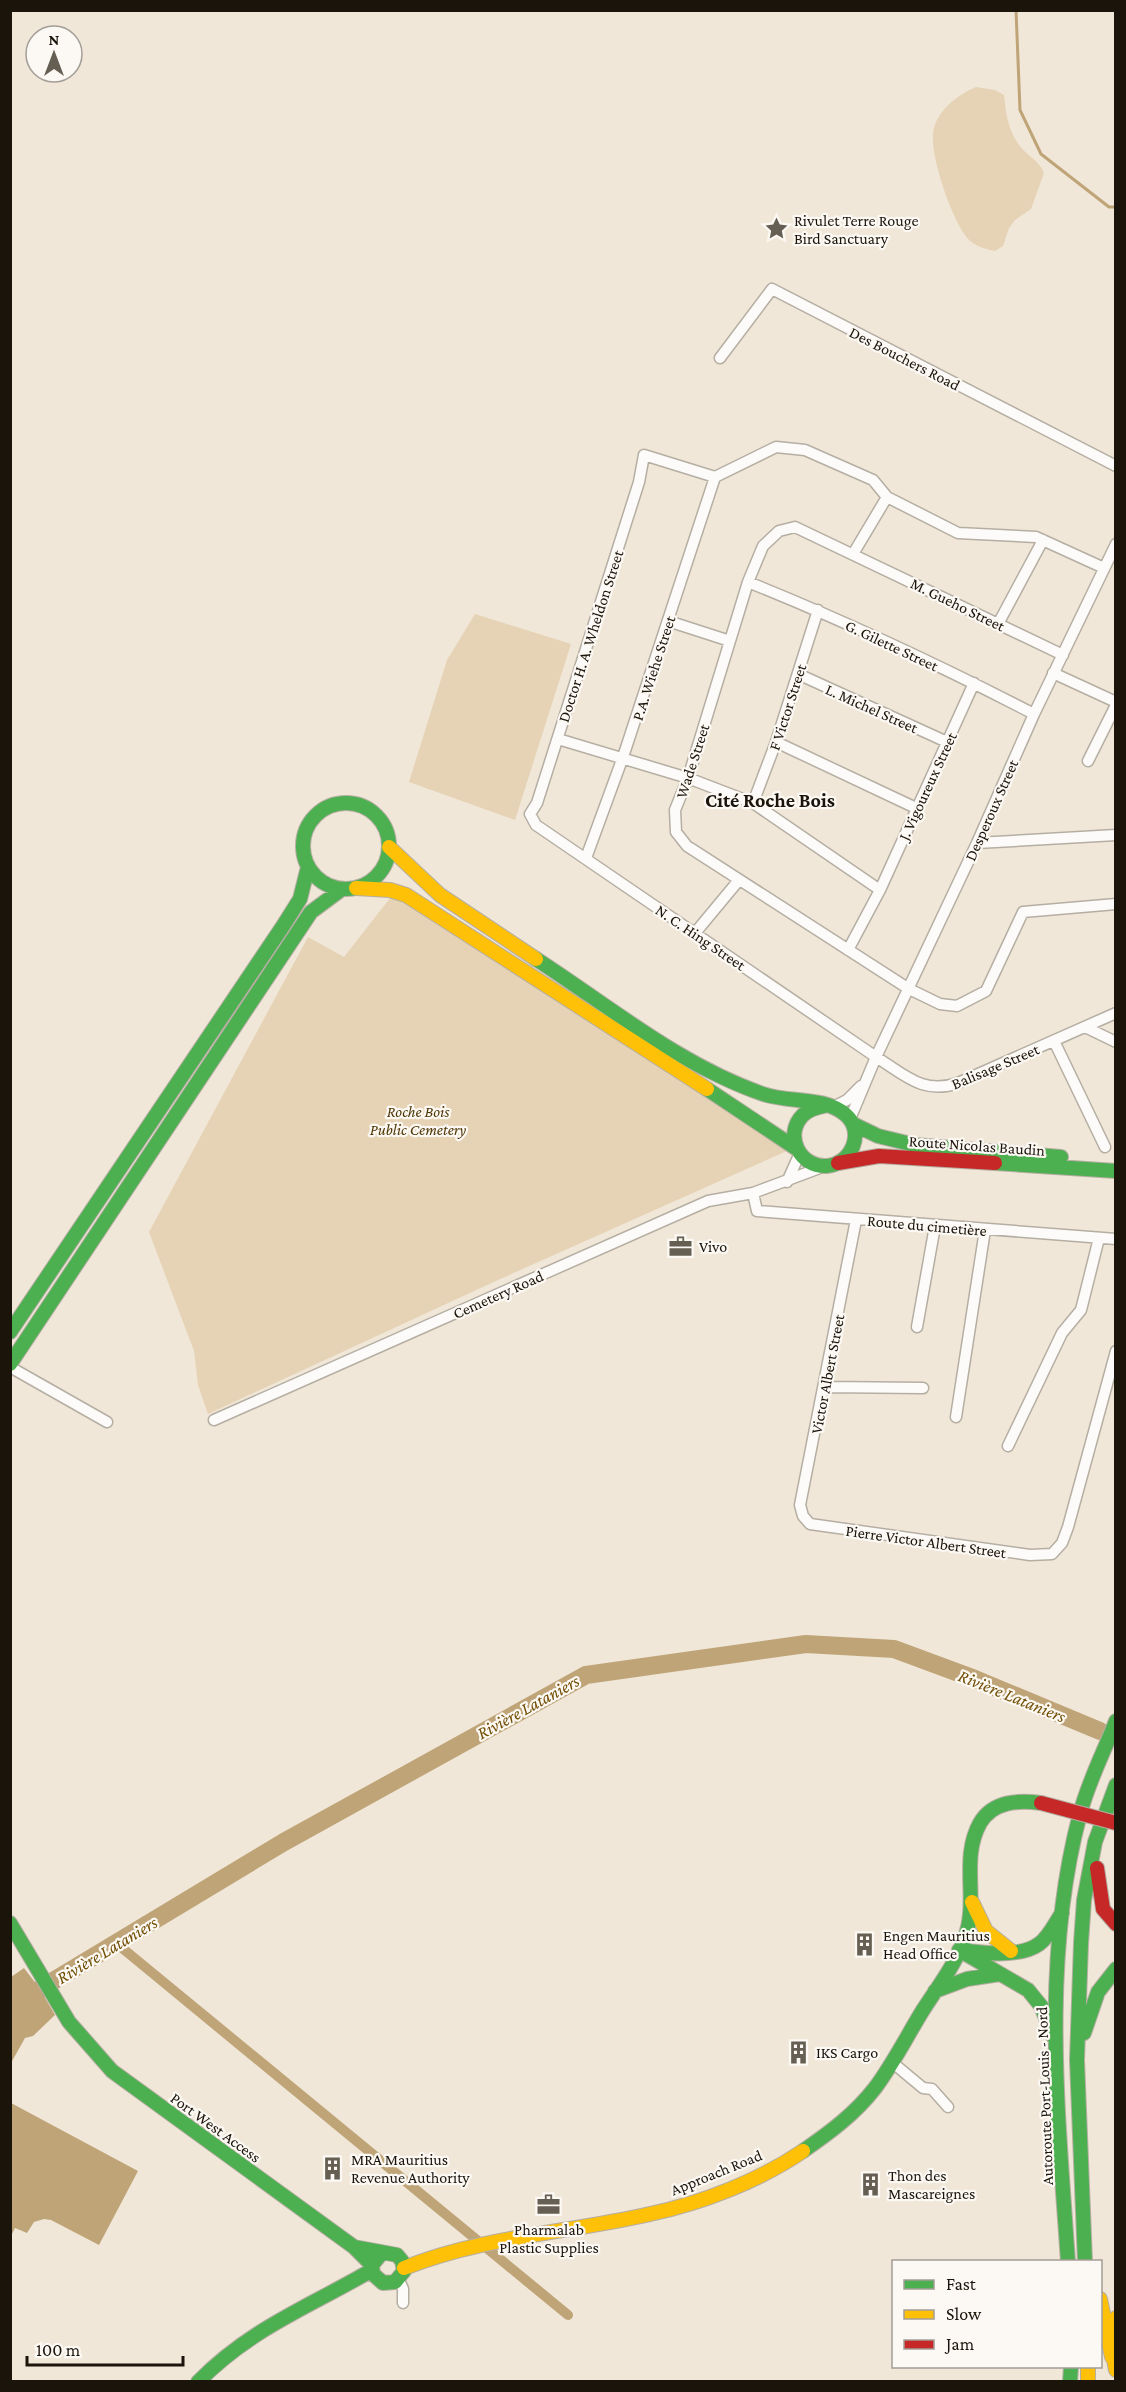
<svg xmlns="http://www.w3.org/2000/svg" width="1126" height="2392" font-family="'Crimson Pro',serif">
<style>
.green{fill:#e6d3b5}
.water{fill:#bfa478}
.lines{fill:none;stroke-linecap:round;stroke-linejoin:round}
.stream{stroke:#bfa478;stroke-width:3}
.canal{stroke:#bfa478;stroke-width:10}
.river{stroke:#bfa478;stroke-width:18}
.street-casing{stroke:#b5aea3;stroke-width:13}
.fast-casing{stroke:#b5aea3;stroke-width:16}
.slow-casing{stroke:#b5aea3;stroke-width:16}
.jam-casing{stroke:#b5aea3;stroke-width:16}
.street{stroke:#fdfbf9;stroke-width:10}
.fast{stroke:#4caf50;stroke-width:14}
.slow{stroke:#ffc107;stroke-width:14}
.jam{stroke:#c62828;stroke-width:14}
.jam-bridge-casing{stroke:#b5aea3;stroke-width:16;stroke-linecap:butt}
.jam-bridge{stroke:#c62828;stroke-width:14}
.labels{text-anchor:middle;stroke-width:4.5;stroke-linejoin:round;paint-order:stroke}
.poi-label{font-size:16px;fill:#1a140a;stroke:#fcf8f3;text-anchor:start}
.street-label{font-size:16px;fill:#1a140a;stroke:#fcf8f3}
.park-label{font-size:16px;font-style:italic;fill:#4f3706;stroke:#fcf8f3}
.water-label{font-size:18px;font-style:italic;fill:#714e03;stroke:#fcf8f3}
.quarter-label{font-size:20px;font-weight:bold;fill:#1a140a;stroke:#fcf8f3}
</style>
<rect width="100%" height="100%" fill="#f0e7d8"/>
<path class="green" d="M 976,87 L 995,90 L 1004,95 C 1006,113 1008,130 1019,145 C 1027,156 1039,160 1044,173 L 1031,209 L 1015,220 L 1009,228 L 1003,246 L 995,251 C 986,249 977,247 970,241 C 953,225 927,150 934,128 C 939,109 959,94 976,87 Z
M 475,614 L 571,644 L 515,820 L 409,782 L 447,660 Z
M 394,893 L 789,1150 L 498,1280 L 208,1414 L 198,1385 L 194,1351 L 149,1232 L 308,937 L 344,957 Z"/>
<path class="water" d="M 24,1968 L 40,1989 L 55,2015 L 33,2036 L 25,2038 L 11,2063 L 11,1977 Z
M 11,2103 L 138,2171 L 99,2245 L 51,2220 L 44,2219 L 34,2222 L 27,2233 L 15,2228 L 11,2236 Z"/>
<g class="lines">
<path class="stream" d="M 1016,10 L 1020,110 L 1041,154 L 1109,207 L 1116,207"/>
<path class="canal" d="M 116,1943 L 568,2315"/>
<path class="river" d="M 40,1989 L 284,1842 L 586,1675 L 806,1644 L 894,1649 L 975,1679 L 1100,1731"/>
<defs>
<path id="street" d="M 720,358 L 772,289 L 1116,466
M 853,554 L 887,497
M 1104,568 L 1036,537 L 958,533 L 887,497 L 873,480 L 805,450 L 776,447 L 715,477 L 644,455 L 639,482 L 537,803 L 530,814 L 536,825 L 876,1057 C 905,1075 923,1095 958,1083 L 1116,1013
M 748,582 C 845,621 941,666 1034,714
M 668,621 L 730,641
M 998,624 L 1043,540
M 1063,655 L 795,527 L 779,531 L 763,546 L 748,582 L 688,778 L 675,810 L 676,832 L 687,846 L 909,989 L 940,1004 L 957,1006 L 986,991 L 1023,912 L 1116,904
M 1053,673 L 1116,702
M 798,674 L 947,742
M 558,739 L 688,778 L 753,803 L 880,890
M 776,742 L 916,808
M 1088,761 L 1116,705
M 753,803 L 776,742 L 818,610
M 977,843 L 1116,835
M 586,858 L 623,757 L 715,477
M 695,933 L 739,880
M 848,950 L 880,890 L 974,683
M 1085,1027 L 1116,1042
M 1054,1041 L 1105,1147
M 833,1107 L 847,1100 L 861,1086
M 850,1119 L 876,1057 L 977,843 L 1034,714 L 1116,544
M 787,1182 L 800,1153
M 753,1193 L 757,1211 L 1116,1239
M 856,1220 L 800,1505 L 803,1516 L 810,1524 L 1030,1555 L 1052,1554 L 1062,1543 L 1068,1527 L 1116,1351
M 917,1327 L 935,1226
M 10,1367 L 107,1422
M 825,1387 L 923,1388
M 956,1417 L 985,1230
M 214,1420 L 708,1201 L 753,1193 L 825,1166
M 1008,1446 L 1062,1333 L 1081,1310 L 1099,1238
M 893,2063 L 923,2088 L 932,2089 L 948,2107
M 399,2280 L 403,2289 L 403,2303"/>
<path id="fast" d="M303 846a43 43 0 1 1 86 0a43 43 0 1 1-86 0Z
M 536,959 C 609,1006 679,1065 763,1094 C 788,1103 825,1096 846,1115 C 865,1132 852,1164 827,1166 C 800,1168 783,1135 803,1115 C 810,1108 819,1107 828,1105
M 707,1089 L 797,1149
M 853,1124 L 878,1136 L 915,1145 L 1061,1157
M 995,1163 L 1116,1171
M 10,1332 L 283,926 L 300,899 L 308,867
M 10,1364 L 311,912 L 342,889
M 10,1923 L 69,2022 L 112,2071 L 354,2247 L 372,2265
M 959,1950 L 1028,1990 L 1041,2006 L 1053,2036
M 968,1951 C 989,1954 1021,1957 1039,1944 C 1049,1937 1055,1923 1062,1913
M 935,1991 L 967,1979 L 1000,1974
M 1084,2033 L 1098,1992 L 1116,1969
M 803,2151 C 829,2133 855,2114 875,2088 C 893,2064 907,2036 923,2010 C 939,1985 959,1960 967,1931 C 977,1895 961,1857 980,1823 C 993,1801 1018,1800 1041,1803
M 354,2247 L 397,2255 L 402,2261 L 404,2271 L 395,2282 L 383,2283 L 373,2274 L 372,2265 L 381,2254
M 1068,2262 C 1058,2114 1041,1960 1080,1814 C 1088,1782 1104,1752 1116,1721
M 1085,2262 L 1077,2060 L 1081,1943 L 1084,1900 L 1095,1842 L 1116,1785
M 198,2382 C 251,2328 309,2307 372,2270
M 1070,2382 L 1071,2366"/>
<path id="slow" d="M 389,847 L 440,895 L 536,959
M 356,888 L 390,890 L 406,895 L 707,1089
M 972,1902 L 986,1931 L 1011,1951
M 404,2268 C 484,2236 568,2233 650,2214 C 702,2203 759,2181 803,2151
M 1100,2299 L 1112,2357
M 1116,2318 L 1111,2344 L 1116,2370
M 1088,2366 L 1088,2382"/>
<path id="jam" d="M 838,1163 L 879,1156 L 995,1163
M 1097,1868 L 1103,1909 L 1116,1924"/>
</defs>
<use href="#street" class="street-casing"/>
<use href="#fast" class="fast-casing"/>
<use href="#slow" class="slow-casing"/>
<use href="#jam" class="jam-casing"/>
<use href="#street" class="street"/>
<use href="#fast" class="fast"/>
<use href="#slow" class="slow"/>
<use href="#jam" class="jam"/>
<defs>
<path id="jam-bridge" d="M 1041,1803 L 1116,1823"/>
</defs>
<use href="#jam-bridge" class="jam-bridge-casing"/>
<use href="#jam-bridge" class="jam-bridge"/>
</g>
<defs>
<symbol id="sight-bare" viewBox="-9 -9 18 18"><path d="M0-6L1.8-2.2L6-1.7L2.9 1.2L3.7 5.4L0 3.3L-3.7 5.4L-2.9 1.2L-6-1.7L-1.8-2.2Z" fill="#655e52" stroke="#fcf8f3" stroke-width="2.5" paint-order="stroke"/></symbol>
<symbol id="office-bare" viewBox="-9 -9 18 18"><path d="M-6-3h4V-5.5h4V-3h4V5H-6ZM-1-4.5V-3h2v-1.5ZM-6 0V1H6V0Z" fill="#655e52" stroke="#fcf8f3" stroke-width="2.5" paint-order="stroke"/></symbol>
<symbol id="building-bare" viewBox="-9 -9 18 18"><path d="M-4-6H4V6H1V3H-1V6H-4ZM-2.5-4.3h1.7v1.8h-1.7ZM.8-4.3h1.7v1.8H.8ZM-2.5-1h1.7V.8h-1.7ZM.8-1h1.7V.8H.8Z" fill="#655e52" stroke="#fcf8f3" stroke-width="2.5" paint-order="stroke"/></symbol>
</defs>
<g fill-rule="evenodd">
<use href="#sight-bare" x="760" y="212" width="33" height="33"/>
<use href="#office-bare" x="664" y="1230" width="33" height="33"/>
<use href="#building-bare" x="848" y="1928" width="33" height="33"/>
<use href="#building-bare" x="782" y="2036" width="33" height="33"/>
<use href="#building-bare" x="316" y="2152" width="33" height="33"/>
<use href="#building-bare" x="854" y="2168" width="33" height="33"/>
<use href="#office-bare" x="532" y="2188" width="33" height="33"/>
</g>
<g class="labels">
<g class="poi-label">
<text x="794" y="226">Rivulet Terre Rouge<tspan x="794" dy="18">Bird Sanctuary</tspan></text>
<text x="699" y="1252">Vivo</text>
<text x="883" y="1941">Engen Mauritius<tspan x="883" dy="18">Head Office</tspan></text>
<text x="816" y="2058">IKS Cargo</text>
<text x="351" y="2165">MRA Mauritius<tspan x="351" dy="18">Revenue Authority</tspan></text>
<text x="888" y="2181">Thon des<tspan x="888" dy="18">Mascareignes</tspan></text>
<text x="549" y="2235" text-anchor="middle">Pharmalab<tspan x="549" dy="18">Plastic Supplies</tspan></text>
</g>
<g class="street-label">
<text transform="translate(905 358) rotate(27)" y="6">Des Bouchers Road</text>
<text transform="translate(958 604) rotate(26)" y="6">M. Gueho Street</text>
<text transform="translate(590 636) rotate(-72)" y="6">Doctor H. A. Wheldon Street</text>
<text transform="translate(892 645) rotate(25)" y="6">G. Gilette Street</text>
<text transform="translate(653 668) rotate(-72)" y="6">P.A. Wiehe Street</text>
<text transform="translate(787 707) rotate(-72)" y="6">F Victor Street</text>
<text transform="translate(872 708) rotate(24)" y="6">L. Michel Street</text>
<text transform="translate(692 761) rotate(-72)" y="6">Wade Street</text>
<text transform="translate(927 786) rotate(-65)" y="6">J. Vigoureux Street</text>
<text transform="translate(991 810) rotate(-66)" y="6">Desperoux Street</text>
<text transform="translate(701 937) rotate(34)" y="6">N. C. Hing Street</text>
<text transform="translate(995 1066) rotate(-23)" y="6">Balisage Street</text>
<text transform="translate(977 1145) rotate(4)" y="6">Route Nicolas Baudin</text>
<text transform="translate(927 1225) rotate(5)" y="6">Route du cimetière</text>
<text transform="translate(498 1294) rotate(-24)" y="6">Cemetery Road</text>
<text transform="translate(827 1374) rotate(-79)" y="6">Victor Albert Street</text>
<text transform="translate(926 1541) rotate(8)" y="6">Pierre Victor Albert Street</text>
<text transform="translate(1044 2096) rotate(-92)" y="6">Autoroute Port-Louis - Nord</text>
<text transform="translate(216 2127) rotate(36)" y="6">Port West Access</text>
<text transform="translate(716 2172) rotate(-22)" y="6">Approach Road</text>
</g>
<g class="park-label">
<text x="418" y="1117">Roche Bois<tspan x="418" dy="18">Public Cemetery</tspan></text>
</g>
<g class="water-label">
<text transform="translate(1012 1696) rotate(22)" y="6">Rivière Lataniers</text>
<text transform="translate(528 1707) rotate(-29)" y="6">Rivière Lataniers</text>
<text transform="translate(107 1950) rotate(-31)" y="6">Rivière Lataniers</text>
</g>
<g class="quarter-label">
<text x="770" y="807">Cité Roche Bois</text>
</g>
</g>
<rect width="1126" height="2392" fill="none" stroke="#1a140a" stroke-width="24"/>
<rect x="892" y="2260" width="210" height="108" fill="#fcf8f3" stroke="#a29d96" stroke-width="1.5"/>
<rect x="904" y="2280" width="30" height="9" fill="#4caf50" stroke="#a29d96" stroke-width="1.5"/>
<text x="946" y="2290" font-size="18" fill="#1a140a">Fast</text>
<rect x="904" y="2310" width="30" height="9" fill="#ffc107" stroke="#a29d96" stroke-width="1.5"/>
<text x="946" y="2320" font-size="18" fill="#1a140a">Slow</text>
<rect x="904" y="2340" width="30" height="9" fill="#c62828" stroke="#a29d96" stroke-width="1.5"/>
<text x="946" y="2350" font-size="18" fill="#1a140a">Jam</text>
<g transform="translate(54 54)"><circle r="28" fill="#fcf8f3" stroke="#a29d96" stroke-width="1.5"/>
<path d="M0-4.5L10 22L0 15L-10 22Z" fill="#655e52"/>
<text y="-9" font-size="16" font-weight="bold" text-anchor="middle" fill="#1a140a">N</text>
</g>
<path d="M27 2356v9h156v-9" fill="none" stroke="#1a140a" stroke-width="3"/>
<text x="36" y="2356" font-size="18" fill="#1a140a" stroke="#fcf8f3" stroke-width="4.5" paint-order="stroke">100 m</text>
</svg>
